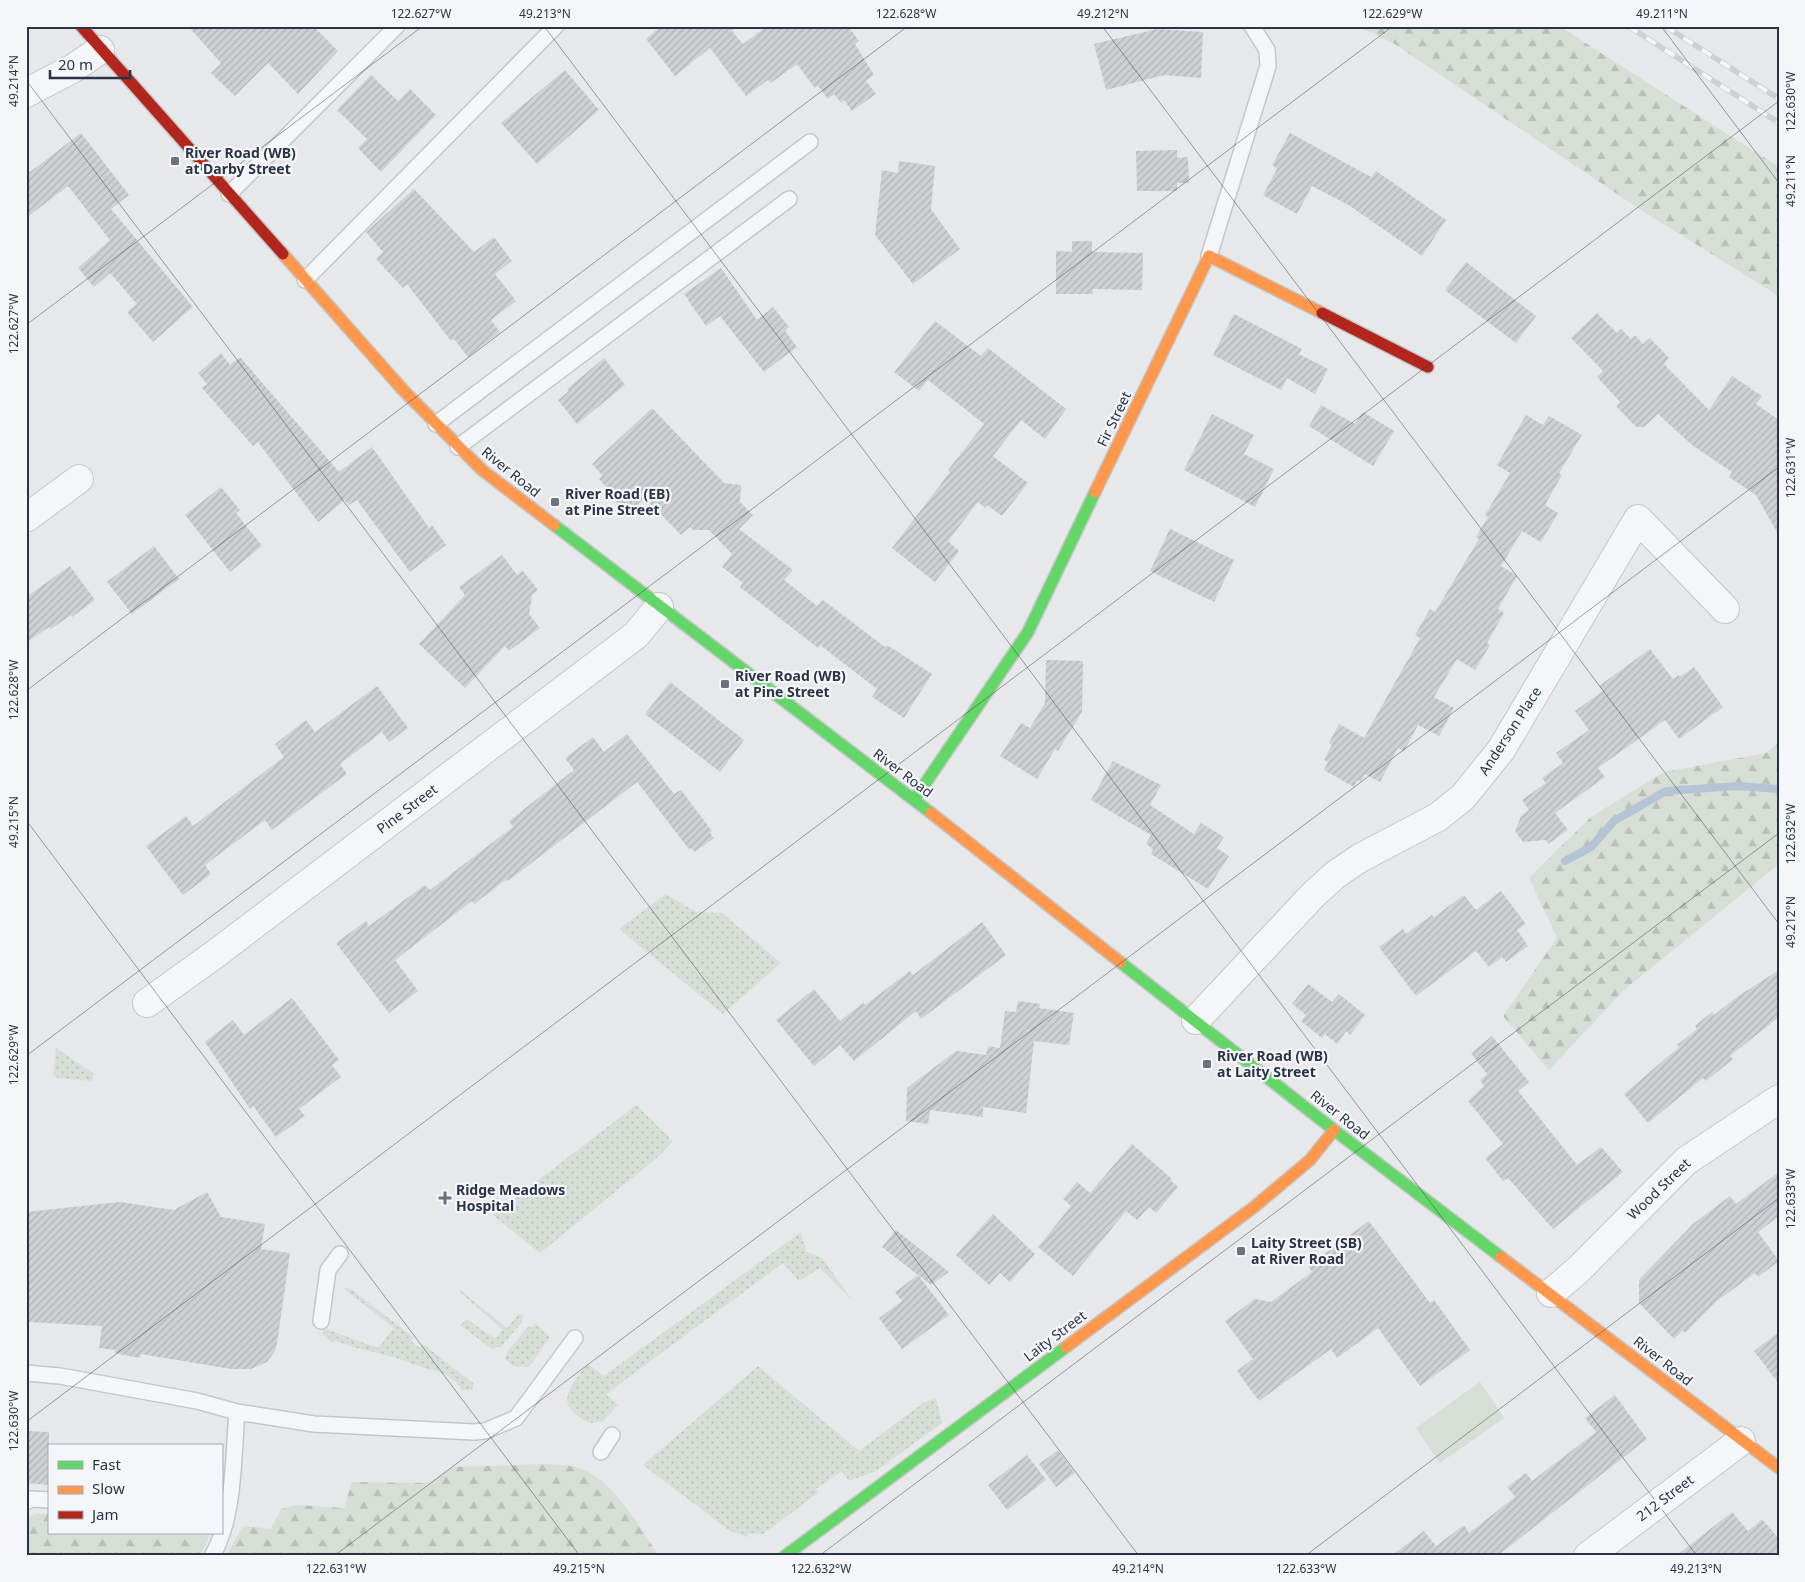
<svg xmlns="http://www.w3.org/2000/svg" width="1805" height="1582" font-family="'Noto Sans',sans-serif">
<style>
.grass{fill:url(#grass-dots)}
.forest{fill:url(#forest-firs)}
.park{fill:#d6ded6}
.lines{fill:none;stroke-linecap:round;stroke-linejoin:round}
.stream{stroke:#b4c4d5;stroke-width:8}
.building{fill:url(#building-hatch)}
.lane-casing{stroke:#c4c6c8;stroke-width:18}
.street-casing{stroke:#c4c6c8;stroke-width:30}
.fast-casing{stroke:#c4c6c8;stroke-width:14}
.slow-casing{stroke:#c4c6c8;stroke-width:14}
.jam-casing{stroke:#c4c6c8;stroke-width:14}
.lane{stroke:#f5f6f7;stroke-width:15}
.street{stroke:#f5f6f7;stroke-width:28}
.fast{stroke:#63d668;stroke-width:11}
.slow{stroke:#ff974d;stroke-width:11}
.jam{stroke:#b3261e;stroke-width:11}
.rail-casing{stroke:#cecfd2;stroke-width:5.5}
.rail{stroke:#f4f6f9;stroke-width:4;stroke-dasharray:11;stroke-linecap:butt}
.ticks{fill:none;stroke:#2b3445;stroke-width:1;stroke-opacity:0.45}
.poi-dot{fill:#6c737f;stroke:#f4f6f9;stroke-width:2}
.labels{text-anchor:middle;stroke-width:4.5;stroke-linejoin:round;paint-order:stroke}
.poi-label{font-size:14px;font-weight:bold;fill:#2b3445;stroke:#f4f6f9;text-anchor:start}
.street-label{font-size:14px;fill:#2b3445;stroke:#f4f6f9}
.neatline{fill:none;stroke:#2b3445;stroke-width:2}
.ticks-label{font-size:12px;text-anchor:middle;fill:#2b3445}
</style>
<defs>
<pattern id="grass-dots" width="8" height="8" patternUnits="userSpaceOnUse" patternTransform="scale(1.25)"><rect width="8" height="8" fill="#d6ded6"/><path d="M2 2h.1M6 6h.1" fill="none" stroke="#b8bfb9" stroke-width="1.8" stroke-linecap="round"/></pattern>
<pattern id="forest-firs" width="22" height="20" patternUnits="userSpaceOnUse" patternTransform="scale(1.25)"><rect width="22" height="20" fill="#d6ded6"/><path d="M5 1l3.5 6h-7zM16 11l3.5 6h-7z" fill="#b8bfb9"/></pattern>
<pattern id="building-hatch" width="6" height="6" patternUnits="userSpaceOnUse" patternTransform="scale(1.25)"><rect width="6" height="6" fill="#ced0d3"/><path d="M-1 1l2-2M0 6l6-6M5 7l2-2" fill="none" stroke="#b1b3b6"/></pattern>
</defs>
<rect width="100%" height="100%" fill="#e6e8ea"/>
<path class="grass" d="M 666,894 L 696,912 L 722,913 L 781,963 L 723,1014 L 619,929 Z
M 56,1048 L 94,1074 L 92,1081 L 57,1078 L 53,1075 Z
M 636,1105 L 673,1141 L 658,1157 L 540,1253 L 493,1215 Z
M 801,1232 L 806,1251 L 822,1258 L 853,1301 L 820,1268 L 799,1281 L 783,1263 L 606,1394 L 618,1405 L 603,1421 L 590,1423 C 552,1405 569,1389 587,1364 L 604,1376 Z
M 343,1288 L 351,1289 L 413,1337 L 411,1341 L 419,1348 L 423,1344 L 473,1383 L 473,1390 L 462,1390 C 451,1370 432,1372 413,1364 C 389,1354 361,1351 336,1341 L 330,1342 L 327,1336 L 323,1335 L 323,1331 L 326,1329 L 378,1348 L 394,1328 Z
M 460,1290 L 507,1328 L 519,1314 L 523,1314 L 522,1322 L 501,1347 L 496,1347 L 493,1350 L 460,1325 L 467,1319 L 489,1335 L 496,1338 L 503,1330 L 459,1291 Z
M 535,1323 L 550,1337 L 529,1367 L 514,1366 L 505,1360 L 507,1352 L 528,1327 L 533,1326 Z
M 758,1366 L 859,1451 L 923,1403 L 936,1398 L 942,1423 L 876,1471 L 849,1481 L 842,1471 L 816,1489 L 818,1493 L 763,1534 L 749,1533 L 747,1537 L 730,1531 L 643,1465 Z"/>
<path class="forest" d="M 1357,26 L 1559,26 L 1779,167 L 1779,296 L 1641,210 L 1393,43 Z
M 1779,742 L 1779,864 L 1624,990 L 1549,1070 L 1503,1016 L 1557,938 L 1529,878 L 1591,817 L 1664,772 L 1766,753 Z
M 548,1464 C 557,1465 566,1465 575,1467 C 610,1474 640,1528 659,1556 L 226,1556 L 241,1529 L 245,1526 L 271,1529 L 281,1509 L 297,1505 L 344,1508 L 352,1482 L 429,1483 L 452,1467 Z
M 35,1514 L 49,1514 L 49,1533 L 209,1533 L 208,1541 L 199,1556 L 26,1556 L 26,1519 Z"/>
<path class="park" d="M 1480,1382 L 1504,1418 L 1440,1463 L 1416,1428 Z"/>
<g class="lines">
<path class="stream" d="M 1565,861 L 1591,847 L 1614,821 L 1666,791 L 1738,786 L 1779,789"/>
</g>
<path class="building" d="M 188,26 L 313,26 L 338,51 L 298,94 L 268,63 L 235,96 L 211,73 L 221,63 Z
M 661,26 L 738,26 L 732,31 L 743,44 L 767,26 L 848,26 L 859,41 L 855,44 L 874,75 L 866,81 L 876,94 L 852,111 L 844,100 L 841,103 L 834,94 L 828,99 L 818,86 L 815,88 L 797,64 L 771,83 L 768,80 L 746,96 L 710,48 L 675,76 L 646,39 Z
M 1157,29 L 1203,32 L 1201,78 L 1164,75 L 1106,90 L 1094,44 Z
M 565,70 L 599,110 L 537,164 L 501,123 Z
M 371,75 L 398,101 L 410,89 L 436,115 L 381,172 L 358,148 L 367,139 L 337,110 Z
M 81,133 L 129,195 L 111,209 L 193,307 L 153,342 L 127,312 L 137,304 L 110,273 L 94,287 L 78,268 L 110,240 L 68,186 L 26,218 L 26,175 Z
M 1290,133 L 1371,177 L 1376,171 L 1446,220 L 1422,256 L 1350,206 L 1312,186 L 1297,214 L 1263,195 L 1277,169 L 1272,165 Z
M 1177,150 L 1177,158 L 1188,157 L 1189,183 L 1177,183 L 1177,191 L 1137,191 L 1136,151 Z
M 899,161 L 935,166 L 931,209 L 960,249 L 913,284 L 875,235 L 882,170 L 898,173 Z
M 414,189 L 474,252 L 494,237 L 512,261 L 495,274 L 516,301 L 491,320 L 500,332 L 468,357 L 454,339 L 451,341 L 407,284 L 403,288 L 376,259 L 383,252 L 366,232 Z
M 1072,241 L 1092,241 L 1092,252 L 1143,253 L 1142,290 L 1093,289 L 1093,294 L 1056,294 L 1056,251 L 1072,252 Z
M 1466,262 L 1536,316 L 1516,343 L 1445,290 Z
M 721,268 L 757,320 L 773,307 L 789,327 L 785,331 L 797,347 L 764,372 L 720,316 L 706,326 L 684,294 Z
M 1597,313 L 1617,333 L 1621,329 L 1631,339 L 1635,335 L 1643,344 L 1650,338 L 1669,358 L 1664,364 L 1709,410 L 1732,376 L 1762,396 L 1756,404 L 1779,420 L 1779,536 L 1756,495 L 1729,477 L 1732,472 L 1692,445 L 1658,414 L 1644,427 L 1636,427 L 1616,406 L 1620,402 L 1597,377 L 1603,371 L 1571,338 Z
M 1234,314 L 1302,349 L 1299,354 L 1328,369 L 1315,394 L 1287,378 L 1281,390 L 1213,355 Z
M 935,321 L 981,356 L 988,348 L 1066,409 L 1045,439 L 1021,420 L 993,456 L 1028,483 L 1002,516 L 987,505 L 985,508 L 978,502 L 948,541 L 959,551 L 935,582 L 892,548 L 950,472 L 948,470 L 984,424 L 928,380 L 919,391 L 894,372 Z
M 221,353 L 230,365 L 240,357 L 339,472 L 372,447 L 429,528 L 432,525 L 446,545 L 410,572 L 357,500 L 349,505 L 345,500 L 318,522 L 258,442 L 253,446 L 202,388 L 207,384 L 198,373 Z
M 604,358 L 625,385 L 577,424 L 558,400 L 569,391 L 567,389 Z
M 1321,405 L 1355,424 L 1363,412 L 1394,431 L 1373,466 L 1309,426 Z
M 652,408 L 724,483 L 741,485 L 740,502 L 753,515 L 739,529 L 793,570 L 784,580 L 817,606 L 823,600 L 885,647 L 887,645 L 932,674 L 904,718 L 872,697 L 877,689 L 820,645 L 818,648 L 740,587 L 743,583 L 722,567 L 732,554 L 709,530 L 693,530 L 690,527 L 681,535 L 645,498 L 628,514 L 609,494 L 611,492 L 599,479 L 602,475 L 592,464 Z
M 1212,414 L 1254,435 L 1244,454 L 1274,469 L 1255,507 L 1184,470 Z
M 1526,415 L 1543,425 L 1549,416 L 1582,435 L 1559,473 L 1562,475 L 1545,505 L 1558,513 L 1541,542 L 1522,531 L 1501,566 L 1517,576 L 1498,609 L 1504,613 L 1487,643 L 1490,645 L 1475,670 L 1457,659 L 1434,697 L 1454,708 L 1439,736 L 1418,725 L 1404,751 L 1398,748 L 1380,782 L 1365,774 L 1361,782 L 1357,780 L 1354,787 L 1324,770 L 1328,762 L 1324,760 L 1332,745 L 1329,743 L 1339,724 L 1364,738 L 1420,638 L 1415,635 L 1430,609 L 1435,612 L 1479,539 L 1476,537 L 1488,517 L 1485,515 L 1510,473 L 1497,465 Z
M 221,487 L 240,510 L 236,513 L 262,546 L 230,572 L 185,515 Z
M 1170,529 L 1234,560 L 1214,602 L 1150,571 Z
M 154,546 L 179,579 L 132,614 L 107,582 Z
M 502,555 L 517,575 L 523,571 L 538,590 L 532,595 L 529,614 L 540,628 L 509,651 L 505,646 L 465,688 L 419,644 L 465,595 L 459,587 Z
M 70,566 L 95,600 L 72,617 L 71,615 L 51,629 L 49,627 L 26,643 L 26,597 Z
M 1650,649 L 1673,679 L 1679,675 L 1680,677 L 1694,667 L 1723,707 L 1679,739 L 1665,720 L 1598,768 L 1605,777 L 1555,813 L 1568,830 L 1548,844 L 1546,840 L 1523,842 L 1515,831 L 1521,816 L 1529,810 L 1522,800 L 1546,783 L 1542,778 L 1563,763 L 1556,753 L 1589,730 L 1575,711 L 1603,691 L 1599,686 Z
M 1046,660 L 1083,661 L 1082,712 L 1058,751 L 1055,749 L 1037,779 L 1000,756 L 1021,723 L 1030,728 L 1045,703 Z
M 670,682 L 744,740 L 720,772 L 645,714 Z
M 377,686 L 408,728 L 389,742 L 382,732 L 340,764 L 347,774 L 272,830 L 265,820 L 205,865 L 211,874 L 183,895 L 146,846 L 186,816 L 193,826 L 284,757 L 275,744 L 306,720 L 315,732 Z
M 627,734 L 674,794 L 681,790 L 712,831 L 710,833 L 714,838 L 695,852 L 691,848 L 689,849 L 637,782 L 508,881 L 507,879 L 474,904 L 472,901 L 395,960 L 418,991 L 389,1013 L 336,943 L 366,921 L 369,926 L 425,885 L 430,890 L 513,827 L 509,821 L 574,770 L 565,758 L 593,737 L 604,752 Z
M 1113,761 L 1161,785 L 1150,805 L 1194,834 L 1201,823 L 1224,837 L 1217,848 L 1229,856 L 1208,889 L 1151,854 L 1153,849 L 1146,844 L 1151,835 L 1091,800 Z
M 1501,891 L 1526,924 L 1517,930 L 1528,946 L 1506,962 L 1502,957 L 1489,967 L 1476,951 L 1416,996 L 1379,947 L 1403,929 L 1406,934 L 1432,915 L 1434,917 L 1464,895 L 1476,910 Z
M 982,922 L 1006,955 L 921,1019 L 916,1011 L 854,1061 L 840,1045 L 814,1066 L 776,1020 L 814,989 L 840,1021 L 863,1003 L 865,1005 L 910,971 L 913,975 Z
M 1779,970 L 1779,1017 L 1730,1056 L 1733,1059 L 1706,1081 L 1703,1078 L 1648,1123 L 1624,1094 L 1679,1047 L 1677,1045 L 1697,1029 L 1695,1026 L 1712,1012 L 1714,1015 L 1737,997 Z
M 1308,984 L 1332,1002 L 1339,994 L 1365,1015 L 1350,1035 L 1346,1031 L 1337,1044 L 1325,1034 L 1322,1038 L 1301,1021 L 1306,1015 L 1292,1004 Z
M 292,998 L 339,1060 L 332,1065 L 341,1077 L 299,1109 L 305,1116 L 276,1137 L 253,1106 L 250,1109 L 205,1042 L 233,1020 L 244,1035 Z
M 1018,1001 L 1040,1004 L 1039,1008 L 1074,1013 L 1069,1045 L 1034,1041 L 1026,1113 L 983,1107 L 983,1117 L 930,1110 L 928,1124 L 906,1121 L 907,1088 L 956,1051 L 986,1055 L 988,1046 L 1000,1048 L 1005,1011 L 1016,1012 Z
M 1492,1036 L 1529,1082 L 1518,1091 L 1577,1165 L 1601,1147 L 1623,1172 L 1553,1229 L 1508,1178 L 1503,1181 L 1485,1158 L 1503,1144 L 1468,1101 L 1484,1086 L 1480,1080 L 1487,1074 L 1471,1053 Z
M 1132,1144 L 1172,1179 L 1171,1181 L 1178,1187 L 1156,1213 L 1149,1207 L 1137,1220 L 1126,1211 L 1073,1276 L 1038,1247 L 1071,1206 L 1063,1199 L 1077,1182 L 1090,1193 Z
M 1779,1172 L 1779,1216 L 1758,1232 L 1779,1261 L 1758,1277 L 1755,1273 L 1717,1301 L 1685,1333 L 1683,1330 L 1674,1339 L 1639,1303 L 1639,1280 L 1693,1224 L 1730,1196 L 1736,1204 Z
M 207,1192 L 221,1217 L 265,1224 L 261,1249 L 290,1253 L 277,1343 L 275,1351 L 267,1362 L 251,1369 L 231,1369 L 141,1354 L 140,1358 L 114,1353 L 116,1350 L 99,1348 L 102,1326 L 26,1322 L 26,1212 L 120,1202 L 174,1210 Z
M 993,1214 L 1035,1254 L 1010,1282 L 1000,1273 L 989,1285 L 956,1255 Z
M 1369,1221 L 1430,1303 L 1434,1300 L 1470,1350 L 1420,1386 L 1378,1328 L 1337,1358 L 1331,1349 L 1259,1401 L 1237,1371 L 1253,1359 L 1225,1321 L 1255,1299 L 1271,1302 L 1312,1272 L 1308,1266 Z
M 896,1230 L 949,1272 L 931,1285 L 882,1247 Z
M 918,1275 L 949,1315 L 902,1349 L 879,1318 L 902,1301 L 895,1292 Z
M 1779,1332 L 1779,1384 L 1754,1351 Z
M 1615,1395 L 1647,1439 L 1497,1556 L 1391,1556 L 1424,1531 L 1436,1546 L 1464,1525 L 1469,1533 L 1515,1497 L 1507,1487 L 1526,1473 L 1532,1481 L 1596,1432 L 1585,1418 Z
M 26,1431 L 49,1432 L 49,1485 L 26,1483 Z
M 1058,1450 L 1075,1473 L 1056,1487 L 1039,1464 Z
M 1027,1455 L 1046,1480 L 1007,1510 L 988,1485 Z
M 1732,1512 L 1748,1531 L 1762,1519 L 1779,1539 L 1779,1556 L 1676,1556 Z"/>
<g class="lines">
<defs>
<path id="lane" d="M 229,194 L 397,26
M 1209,256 L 1268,66 L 1267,50 L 1252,26
M 305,280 L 556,26
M 436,424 L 810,142
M 458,447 L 789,199
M 321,1321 L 328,1270 L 340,1254
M 26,1373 L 60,1376 L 197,1401 L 237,1412 L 314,1424 L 474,1432 L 485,1431 L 516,1418 L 575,1338
M 601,1452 L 612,1435
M 26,1502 L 31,1499 L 49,1500
M 212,1556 C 235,1518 233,1456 237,1412"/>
<path id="street" d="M 26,93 L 72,69 L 100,50
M 26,518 L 79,479
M 147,1003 L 214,955 L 636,635 L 659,607
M 1196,1020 L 1313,895 L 1335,875 L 1360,858 L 1438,817 L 1463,797 L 1501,750 L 1638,519 L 1725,609
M 1551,1293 L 1578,1270 L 1686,1161 L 1779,1099
M 1588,1556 L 1741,1441"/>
<path id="fast" d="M 554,525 L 931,813
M 914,800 L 1028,632 L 1095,492
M 1120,962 L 1334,1130 L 1501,1257
M 785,1556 L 1066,1347"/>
<path id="slow" d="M 283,254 L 403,390 L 482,470 L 554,525
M 1095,492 L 1209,256 L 1322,313
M 931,813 L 1120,962
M 1501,1257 L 1779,1468
M 1066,1347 L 1254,1207 L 1310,1160 L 1334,1130"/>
<path id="jam" d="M 81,26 L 283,254
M 1322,313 L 1428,367"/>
</defs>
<use href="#lane" class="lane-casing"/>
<use href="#street" class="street-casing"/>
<use href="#fast" class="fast-casing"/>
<use href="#slow" class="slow-casing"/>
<use href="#jam" class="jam-casing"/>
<use href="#lane" class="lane"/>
<use href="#street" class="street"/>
<use href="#fast" class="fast"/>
<use href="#slow" class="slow"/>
<use href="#jam" class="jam"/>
<defs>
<path id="rail" d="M 1628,26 L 1779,123
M 1665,26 L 1779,99"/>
</defs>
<use href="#rail" class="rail-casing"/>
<use href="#rail" class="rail"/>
</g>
<path class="ticks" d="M 544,26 L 1697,1556M 1102,26 L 1779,924M 1661,26 L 1779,183M 26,80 L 1139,1556M 26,325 L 423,26M 26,691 L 908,26M 26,820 L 580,1556M 26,1056 L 1393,26M 26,1422 L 1779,101M 334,1556 L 1779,467M 819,1556 L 1779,833M 1305,1556 L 1779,1198"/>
<g class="poi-dot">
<rect x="170" y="156" width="10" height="10" rx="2.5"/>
<rect x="550" y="497" width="10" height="10" rx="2.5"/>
<rect x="720" y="679" width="10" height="10" rx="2.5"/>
<rect x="1202" y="1059" width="10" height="10" rx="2.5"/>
<path d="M442.5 1190.5h5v5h5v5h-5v5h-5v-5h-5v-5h5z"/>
<rect x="1236" y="1246" width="10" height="10" rx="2.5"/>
</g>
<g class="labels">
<g class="poi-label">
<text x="185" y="158">River Road (WB)<tspan x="185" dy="16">at Darby Street</tspan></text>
<text x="565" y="499">River Road (EB)<tspan x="565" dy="16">at Pine Street</tspan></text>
<text x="735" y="681">River Road (WB)<tspan x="735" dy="16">at Pine Street</tspan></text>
<text x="1217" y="1061">River Road (WB)<tspan x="1217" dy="16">at Laity Street</tspan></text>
<text x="456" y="1195">Ridge Meadows<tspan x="456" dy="16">Hospital</tspan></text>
<text x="1251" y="1248">Laity Street (SB)<tspan x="1251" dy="16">at River Road</tspan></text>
</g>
<g class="street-label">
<text transform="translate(1114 419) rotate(-64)" y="5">Fir Street</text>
<text transform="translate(511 472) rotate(39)" y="5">River Road</text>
<text transform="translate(1510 731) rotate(-57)" y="5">Anderson Place</text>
<text transform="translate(903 773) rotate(37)" y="5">River Road</text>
<text transform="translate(407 809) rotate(-37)" y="5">Pine Street</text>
<text transform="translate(1340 1115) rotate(38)" y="5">River Road</text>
<text transform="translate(1659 1189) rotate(-44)" y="5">Wood Street</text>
<text transform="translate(1055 1336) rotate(-37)" y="5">Laity Street</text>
<text transform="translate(1663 1361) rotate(38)" y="5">River Road</text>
<text transform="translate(1665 1498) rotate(-37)" y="5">212 Street</text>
</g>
</g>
<rect width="1805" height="1582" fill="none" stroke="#f4f6f9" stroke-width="55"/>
<rect x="48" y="1444" width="175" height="90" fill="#f4f6f9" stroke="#a4a8b1"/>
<rect x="58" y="1461" width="25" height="8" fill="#63d668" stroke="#a4a8b1"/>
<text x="92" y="1470" font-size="15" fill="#2b3445">Fast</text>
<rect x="58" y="1486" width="25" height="8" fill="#ff974d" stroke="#a4a8b1"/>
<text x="92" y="1494" font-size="15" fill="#2b3445">Slow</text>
<rect x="58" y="1511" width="25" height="8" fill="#b3261e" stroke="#a4a8b1"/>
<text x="92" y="1520" font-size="15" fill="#2b3445">Jam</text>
<path d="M50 70v8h80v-8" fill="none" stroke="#2b3445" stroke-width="2.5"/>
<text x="58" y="70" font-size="15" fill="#2b3445" stroke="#f4f6f9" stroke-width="4" paint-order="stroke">20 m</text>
<rect x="28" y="28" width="1750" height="1526" class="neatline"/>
<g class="ticks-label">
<text x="421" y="18">122.627°W</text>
<text x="545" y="18">49.213°N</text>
<text x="906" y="18">122.628°W</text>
<text x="1103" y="18">49.212°N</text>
<text x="1392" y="18">122.629°W</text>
<text x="1662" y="18">49.211°N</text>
<text transform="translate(14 81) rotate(-90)" y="4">49.214°N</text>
<text transform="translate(1791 102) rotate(-90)" y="4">122.630°W</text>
<text transform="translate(1791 181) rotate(-90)" y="4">49.211°N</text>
<text transform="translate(14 324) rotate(-90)" y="4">122.627°W</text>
<text transform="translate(1791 468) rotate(-90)" y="4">122.631°W</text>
<text transform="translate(14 690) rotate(-90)" y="4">122.628°W</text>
<text transform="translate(14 822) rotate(-90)" y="4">49.215°N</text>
<text transform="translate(1791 834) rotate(-90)" y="4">122.632°W</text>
<text transform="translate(1791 922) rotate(-90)" y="4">49.212°N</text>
<text transform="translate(14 1055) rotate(-90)" y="4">122.629°W</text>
<text transform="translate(1791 1199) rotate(-90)" y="4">122.633°W</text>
<text transform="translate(14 1421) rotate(-90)" y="4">122.630°W</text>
<text x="336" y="1573">122.631°W</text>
<text x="579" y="1573">49.215°N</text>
<text x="821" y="1573">122.632°W</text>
<text x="1138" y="1573">49.214°N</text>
<text x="1306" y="1573">122.633°W</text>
<text x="1696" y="1573">49.213°N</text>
</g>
</svg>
